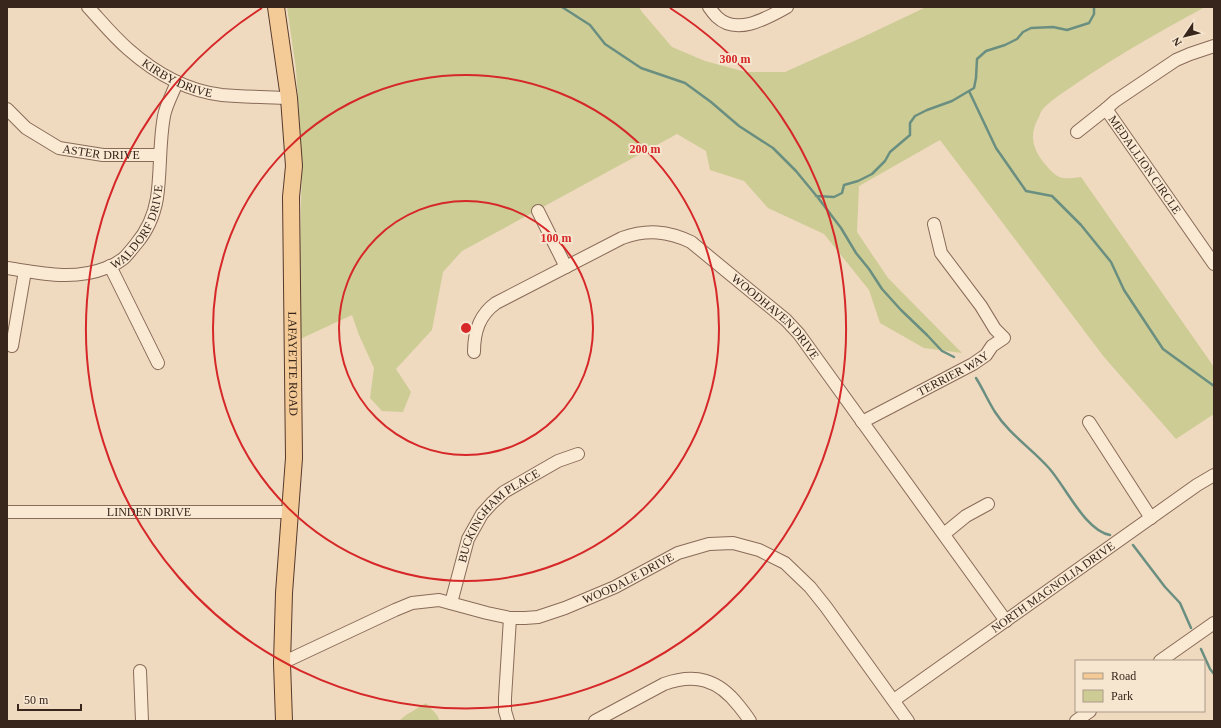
<svg xmlns="http://www.w3.org/2000/svg" width="1221" height="728" font-family="Georgia,serif">
<style>
.green{fill:#cdcc94}
.lines{fill:none;stroke-linecap:round;stroke-linejoin:round}
.stream{stroke:#6a8f81;stroke-width:2.5}
.minor-casing{stroke:#896b58;stroke-width:14}
.major-casing{stroke:#563a2c;stroke-width:18}
.minor{stroke:#fae9d3;stroke-width:12}
.major{stroke:#f4ca96;stroke-width:16}
.ring{fill:none;stroke:#d62828;stroke-width:2}
.labels{text-anchor:middle;stroke-width:4;stroke-linejoin:round;paint-order:stroke}
.street-label{font-size:12px;fill:#38261c;stroke:#f6e6d0}
.centre{fill:#d62828;stroke:#f6e6d0;stroke-width:2}
.ring-label{font-size:12px;text-anchor:middle;font-weight:bold;fill:#d62828;stroke:#f6e6d0;stroke-width:4;stroke-linejoin:round;paint-order:stroke}
</style>
<rect width="100%" height="100%" fill="#efdac0"/>
<path class="green" d="M 287,7 L 639,7 L 642,12 L 672,47 L 705,61 L 746,72 L 785,72 L 863,37 L 926,7 L 1205,7 C 1161,31 1118,55 1077,83 C 1066,91 1052,99 1043,109 C 1041,111 1040,114 1039,117 C 1029,134 1032,149 1045,164 C 1057,179 1062,180 1081,177 L 1214,367 L 1214,414 L 1176,439 L 1104,357 L 940,140 L 859,186 L 857,232 L 888,278 L 962,353 L 924,348 L 880,323 L 869,290 L 824,234 L 768,208 L 744,181 L 710,170 L 706,151 L 677,134 L 462,251 L 443,272 L 432,330 L 396,369 L 411,392 L 403,412 L 382,411 L 370,398 L 374,368 L 359,335 L 352,315 L 298,340 L 302,163 L 296,69 Z
M 426,703 L 437,715 L 440,721 L 399,721 L 406,715 Z"/>
<g class="lines">
<path class="stream" d="M 562,7 L 590,25 L 605,44 L 641,68 L 685,83 L 711,102 L 739,126 L 773,148 L 796,171 L 819,199 L 841,228 L 856,253 L 869,269 L 882,289 L 901,310 L 927,335 L 942,351 L 954,357
M 969,91 L 996,148 L 1026,191 L 1052,196 L 1081,225 L 1111,262 L 1124,290 L 1163,349 L 1214,386
M 816,196 L 834,197 L 842,193 L 844,185 L 858,181 L 872,174 L 885,161 L 890,152 L 910,135 L 910,123 L 915,116 L 927,110 L 952,101 L 974,88 L 976,78 L 977,59 L 986,51 L 1005,45 L 1017,39 L 1023,32 L 1031,28 L 1053,27 L 1067,30 L 1089,23 L 1094,14 L 1094,7
M 976,378 C 983,389 988,401 995,412 C 1009,434 1031,448 1048,467 C 1065,485 1085,531 1110,535
M 1133,545 L 1165,587 L 1180,603 L 1191,628
M 1201,649 L 1210,669 L 1214,674"/>
<defs>
<g id="minor">
<path id="s1" d="M 88,7 C 101,21 113,36 128,49 C 154,72 187,91 222,95 C 244,97 267,97 289,98"/>
<path d="M 709,7 C 711,10 714,14 717,17 C 737,36 767,18 787,7"/>
<path id="s2" d="M 1214,46 L 1190,54 L 1176,60 L 1115,101 L 1106,109 L 1214,264"/>
<path id="s3" d="M 7,109 L 26,128 L 59,148 L 103,155 L 160,155"/>
<path d="M 1077,132 L 1106,109"/>
<path d="M 538,211 L 566,267"/>
<path d="M 110,266 L 158,363"/>
<path id="s4" d="M 7,268 C 40,273 73,281 106,268 C 112,266 119,262 124,258 C 128,254 132,249 136,244 C 148,230 154,216 157,198 C 161,171 159,143 164,116 C 166,105 173,93 177,82"/>
<path d="M 12,346 L 25,271"/>
<path id="s5" d="M 474,352 C 474,332 479,315 496,303 L 622,238 C 647,229 668,231 691,242 L 786,320 L 799,334 L 1006,621"/>
<path id="s6" d="M 862,422 L 973,364 L 986,355 L 992,346 L 1004,338 L 995,329 L 981,306 L 941,253 L 934,224"/>
<path d="M 1089,422 L 1151,518"/>
<path id="s7" d="M 7,512 L 290,512"/>
<path d="M 944,534 L 966,516 L 988,504"/>
<path id="s8" d="M 451,603 L 468,539 L 482,514 L 492,503 L 504,492 L 558,461 L 578,454"/>
<path d="M 1160,661 L 1214,623"/>
<path id="s9" d="M 282,663 L 395,610 L 412,603 L 439,600 L 487,613 L 510,618 L 525,618 L 538,617 L 565,608 L 615,587 L 678,553 L 709,544 L 733,543 L 759,550 L 785,563 L 810,587 L 826,607 L 908,721"/>
<path d="M 140,671 L 142,721"/>
<path id="s10" d="M 894,700 L 1197,485 L 1214,475"/>
<path d="M 508,721 L 505,711 L 505,698 L 510,618"/>
<path d="M 595,721 L 664,684 C 695,673 718,679 739,706 C 743,711 747,716 750,721"/>
<path d="M 1076,721 L 1090,711"/>
</g>
<g id="major">
<path id="s11" d="M 276,7 L 289,98 L 294,166 L 291,197 L 294,458 L 284,593 L 282,663 L 284,721"/>
</g>
</defs>
<use href="#minor" class="minor-casing"/>
<use href="#major" class="major-casing"/>
<use href="#minor" class="minor"/>
<use href="#major" class="major"/>
</g>
<g class="ring">
<circle cx="466" cy="328" r="127"/>
<circle cx="466" cy="328" r="253"/>
<path d="M670 8A380 380 0 1 1 262 8"/>
</g>
<g class="labels">
<g class="street-label">
<text dy="4" stroke="none"><textPath href="#s1" startOffset="116">KIRBY DRIVE</textPath></text>
<text dy="4" stroke="none"><textPath href="#s3" startOffset="108">ASTER DRIVE</textPath></text>
<text dy="4" stroke="none"><textPath href="#s2" startOffset="194">MEDALLION CIRCLE</textPath></text>
<text dy="4" stroke="none"><textPath href="#s4" startOffset="155">WALDORF DRIVE</textPath></text>
<text dy="4" stroke="none"><textPath href="#s5" startOffset="382">WOODHAVEN DRIVE</textPath></text>
<text dy="4" stroke="none"><textPath href="#s11" startOffset="358">LAFAYETTE ROAD</textPath></text>
<text dy="4" stroke="none"><textPath href="#s6" startOffset="103">TERRIER WAY</textPath></text>
<text dy="4" stroke="none"><textPath href="#s7" startOffset="142">LINDEN DRIVE</textPath></text>
<text dy="4" stroke="none"><textPath href="#s8" startOffset="104">BUCKINGHAM PLACE</textPath></text>
<text dy="4" stroke="none"><textPath href="#s9" startOffset="370">WOODALE DRIVE</textPath></text>
<text dy="4" stroke="none"><textPath href="#s10" startOffset="195">NORTH MAGNOLIA DRIVE</textPath></text>
</g>
</g>
<circle cx="466" cy="328" r="6" class="centre"/>
<g class="ring-label">
<text x="735" y="63">300 m</text>
<text x="645" y="153">200 m</text>
<text x="556" y="242">100 m</text>
</g>
<rect width="1221" height="728" fill="none" stroke="#38261c" stroke-width="16"/>
<rect x="1075" y="660" width="130" height="52" fill="#f6e6d0" stroke="#aa9988"/>
<rect x="1083" y="673" width="20" height="6" fill="#f4ca96" stroke="#aa9988"/>
<text x="1111" y="680" font-size="12" fill="#38261c">Road</text>
<rect x="1083" y="690" width="20" height="12" fill="#cdcc94" stroke="#aa9988"/>
<text x="1111" y="700" font-size="12" fill="#38261c">Park</text>
<g transform="translate(1185 36) rotate(235)" stroke="#f6e6d0" stroke-width="3" paint-order="stroke">
<path d="M0-3L7 15L0 10L-7 15Z" fill="#38261c"/>
<text y="-6" font-size="11" font-weight="bold" text-anchor="middle" fill="#38261c">N</text>
</g>
<path d="M18 704v6h63v-6" fill="none" stroke="#38261c" stroke-width="2"/>
<text x="24" y="704" font-size="12" fill="#38261c" stroke="#f6e6d0" stroke-width="3" paint-order="stroke">50 m</text>
</svg>
